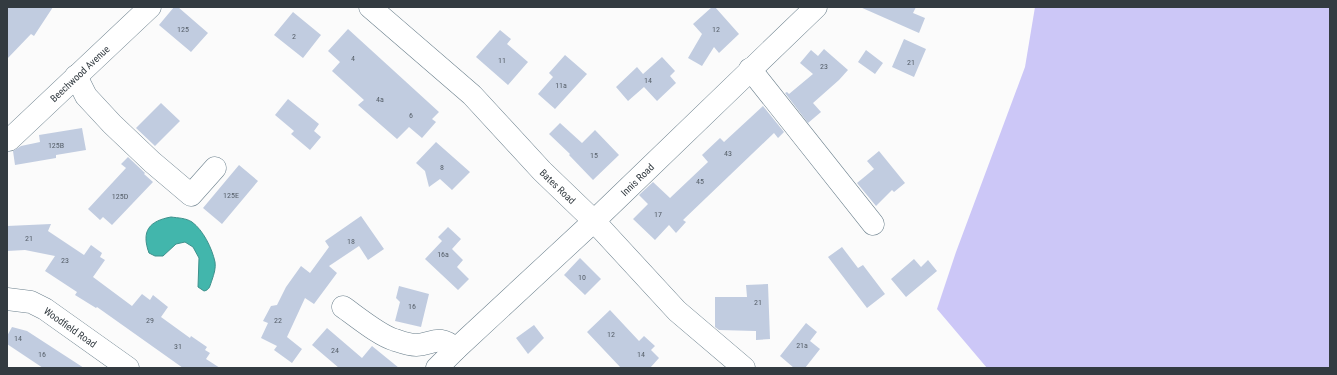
<svg xmlns="http://www.w3.org/2000/svg" width="1337" height="375" font-family="'Roboto Condensed',sans-serif">
<style>
.green{fill:#ccc7f7}
.water{fill:#42b6ac;stroke:#3e918c}
.building{fill:#c1cce0}
.lines{fill:none;stroke-linecap:round;stroke-linejoin:round}
.minor-casing{stroke:#6c808d;stroke-width:23}
.minor{stroke:#fff;stroke-width:22}
.labels{text-anchor:middle;stroke-width:3;stroke-linejoin:round;paint-order:stroke}
.number-label{font-size:8px;fill:#565f69}
.street-label{font-size:10px;fill:#333b41;stroke:#fbfbfb}
</style>
<rect width="100%" height="100%" fill="#fbfbfb"/>
<path class="green" d="M 1035,7 L 1330,7 L 1330,368 L 987,368 L 937,309 L 956,252 L 1025,67 Z"/>
<path class="water" d="M 171,217 C 178,218 186,218 192,222 C 203,230 212,248 215,262 C 216,268 214,274 212,280 C 210,285 210,290 204,291 L 198,287 L 199,258 L 193,247 L 185,242 L 176,244 L 163,256 L 155,256 L 149,253 C 141,231 149,221 171,217 Z"/>
<path class="building" d="M 7,7 L 53,7 L 34,36 L 31,34 L 7,59 Z
M 174,7 L 178,7 L 208,33 L 191,52 L 159,25 Z
M 712,7 L 715,7 L 739,34 L 719,53 L 714,47 L 702,66 L 688,58 L 702,34 L 693,24 Z
M 860,7 L 916,7 L 913,13 L 925,18 L 919,33 Z
M 293,12 L 321,35 L 303,58 L 274,35 Z
M 348,29 L 439,112 L 432,119 L 436,122 L 422,138 L 409,127 L 397,139 L 358,105 L 364,100 L 332,71 L 340,62 L 328,51 Z
M 500,30 L 511,39 L 507,44 L 528,62 L 508,85 L 476,57 Z
M 904,39 L 926,49 L 914,77 L 892,67 Z
M 824,49 L 848,70 L 839,80 L 813,103 L 821,112 L 808,123 L 785,93 L 787,92 L 789,94 L 813,74 L 800,63 L 811,50 L 818,56 Z
M 866,50 L 883,63 L 875,74 L 858,62 Z
M 565,55 L 587,74 L 555,109 L 538,94 L 553,77 L 549,73 Z
M 662,57 L 675,71 L 670,76 L 676,83 L 657,101 L 644,87 L 628,101 L 616,87 L 637,67 L 643,74 Z
M 288,99 L 319,124 L 314,131 L 321,137 L 310,150 L 291,134 L 294,131 L 275,115 Z
M 161,103 L 180,121 L 155,146 L 136,128 Z
M 763,106 L 784,132 L 778,138 L 774,133 L 683,220 L 686,222 L 676,233 L 669,225 L 655,240 L 633,219 L 648,204 L 639,195 L 653,182 L 670,198 L 708,162 L 702,155 L 720,138 L 724,142 Z
M 560,123 L 582,143 L 595,130 L 619,155 L 593,180 L 569,155 L 570,154 L 549,134 Z
M 82,128 L 86,150 L 56,155 L 56,158 L 15,165 L 13,151 L 21,146 L 40,142 L 39,135 Z
M 436,142 L 470,172 L 452,190 L 440,179 L 429,187 L 425,171 L 416,163 Z
M 879,151 L 905,183 L 894,192 L 892,190 L 876,206 L 857,183 L 874,169 L 867,161 Z
M 128,157 L 145,173 L 144,174 L 153,182 L 112,225 L 103,217 L 100,220 L 88,209 L 126,168 L 121,164 Z
M 239,165 L 258,181 L 222,224 L 203,208 Z
M 361,216 L 384,249 L 368,260 L 359,246 L 329,266 L 337,273 L 314,304 L 305,298 L 287,337 L 302,349 L 292,363 L 274,350 L 277,346 L 261,338 L 268,323 L 263,321 L 271,306 L 277,305 L 286,287 L 301,266 L 310,273 L 329,247 L 325,241 Z
M 51,224 L 48,231 L 84,255 L 91,245 L 102,253 L 100,257 L 105,260 L 93,277 L 132,306 L 142,294 L 150,300 L 153,295 L 168,307 L 161,317 L 190,338 L 191,336 L 207,347 L 205,350 L 210,353 L 206,359 L 220,368 L 183,368 L 97,307 L 96,308 L 75,295 L 77,292 L 45,271 L 55,256 L 25,250 L 7,251 L 7,226 Z
M 448,227 L 461,239 L 452,249 L 463,260 L 457,267 L 469,279 L 458,290 L 425,259 L 442,241 L 438,237 Z
M 842,247 L 858,268 L 863,265 L 885,294 L 867,308 L 828,257 Z
M 580,258 L 601,279 L 585,295 L 564,275 Z
M 914,259 L 921,267 L 928,260 L 937,271 L 906,297 L 891,279 Z
M 768,284 L 770,339 L 756,340 L 756,331 L 719,330 L 715,327 L 715,297 L 747,297 L 746,285 Z
M 399,286 L 429,294 L 421,327 L 395,321 L 400,302 L 396,298 Z
M 610,310 L 639,341 L 644,336 L 655,346 L 651,350 L 659,358 L 650,368 L 621,368 L 587,332 Z
M 806,323 L 817,332 L 810,341 L 820,349 L 805,368 L 794,368 L 780,356 Z
M 534,325 L 544,338 L 528,354 L 516,338 Z
M 12,327 L 27,331 L 84,368 L 43,368 L 7,344 L 7,336 Z
M 327,328 L 362,358 L 372,346 L 399,368 L 339,368 L 312,345 Z"/>
<g class="lines">
<defs>
<g id="minor">
<path id="s1" d="M 370,7 L 472,95 L 542,171 L 594,221 L 677,311 L 744,368"/>
<path d="M 750,69 L 873,224"/>
<path d="M 76,76 L 86,96 L 112,124 L 152,162 L 191,195 L 215,168"/>
<path id="s2" d="M 9,140 L 150,7"/>
<path id="s3" d="M 7,299 L 31,302 L 45,309 L 128,368"/>
<path d="M 343,307 C 356,316 380,336 395,340 C 401,342 409,345 416,345 C 433,344 439,334 456,349"/>
<path id="s4" d="M 437,368 L 456,349 L 594,221 L 816,7"/>
</g>
</defs>
<use href="#minor" class="minor-casing"/>
<use href="#minor" class="minor"/>
</g>
<g class="labels">
<g class="number-label">
<text x="183" y="32">125</text>
<text x="716" y="32">12</text>
<text x="294" y="39">2</text>
<text x="353" y="61">4</text>
<text x="502" y="63">11</text>
<text x="911" y="65">21</text>
<text x="824" y="69">23</text>
<text x="648" y="83">14</text>
<text x="561" y="88">11a</text>
<text x="380" y="102">4a</text>
<text x="411" y="118">6</text>
<text x="56" y="148">125B</text>
<text x="728" y="156">43</text>
<text x="594" y="158">15</text>
<text x="442" y="170">8</text>
<text x="700" y="184">45</text>
<text x="231" y="198">125E</text>
<text x="120" y="199">125D</text>
<text x="658" y="217">17</text>
<text x="29" y="241">21</text>
<text x="351" y="244">18</text>
<text x="443" y="257">16a</text>
<text x="65" y="263">23</text>
<text x="582" y="280">10</text>
<text x="758" y="305">21</text>
<text x="412" y="309">16</text>
<text x="150" y="323">29</text>
<text x="278" y="323">22</text>
<text x="611" y="337">12</text>
<text x="18" y="341">14</text>
<text x="802" y="348">21a</text>
<text x="178" y="349">31</text>
<text x="335" y="353">24</text>
<text x="42" y="357">16</text>
<text x="641" y="357">14</text>
</g>
<g class="street-label">
<text dy="4" stroke="none"><textPath href="#s2" startOffset="97">Beechwood Avenue</textPath></text>
<text dy="4" stroke="none"><textPath href="#s4" startOffset="275">Innis Road</textPath></text>
<text dy="4" stroke="none"><textPath href="#s1" startOffset="260">Bates Road</textPath></text>
<text dy="4" stroke="none"><textPath href="#s3" startOffset="71">Woodfield Road</textPath></text>
</g>
</g>
<rect width="1337" height="375" fill="none" stroke="#333b41" stroke-width="16"/>
</svg>
